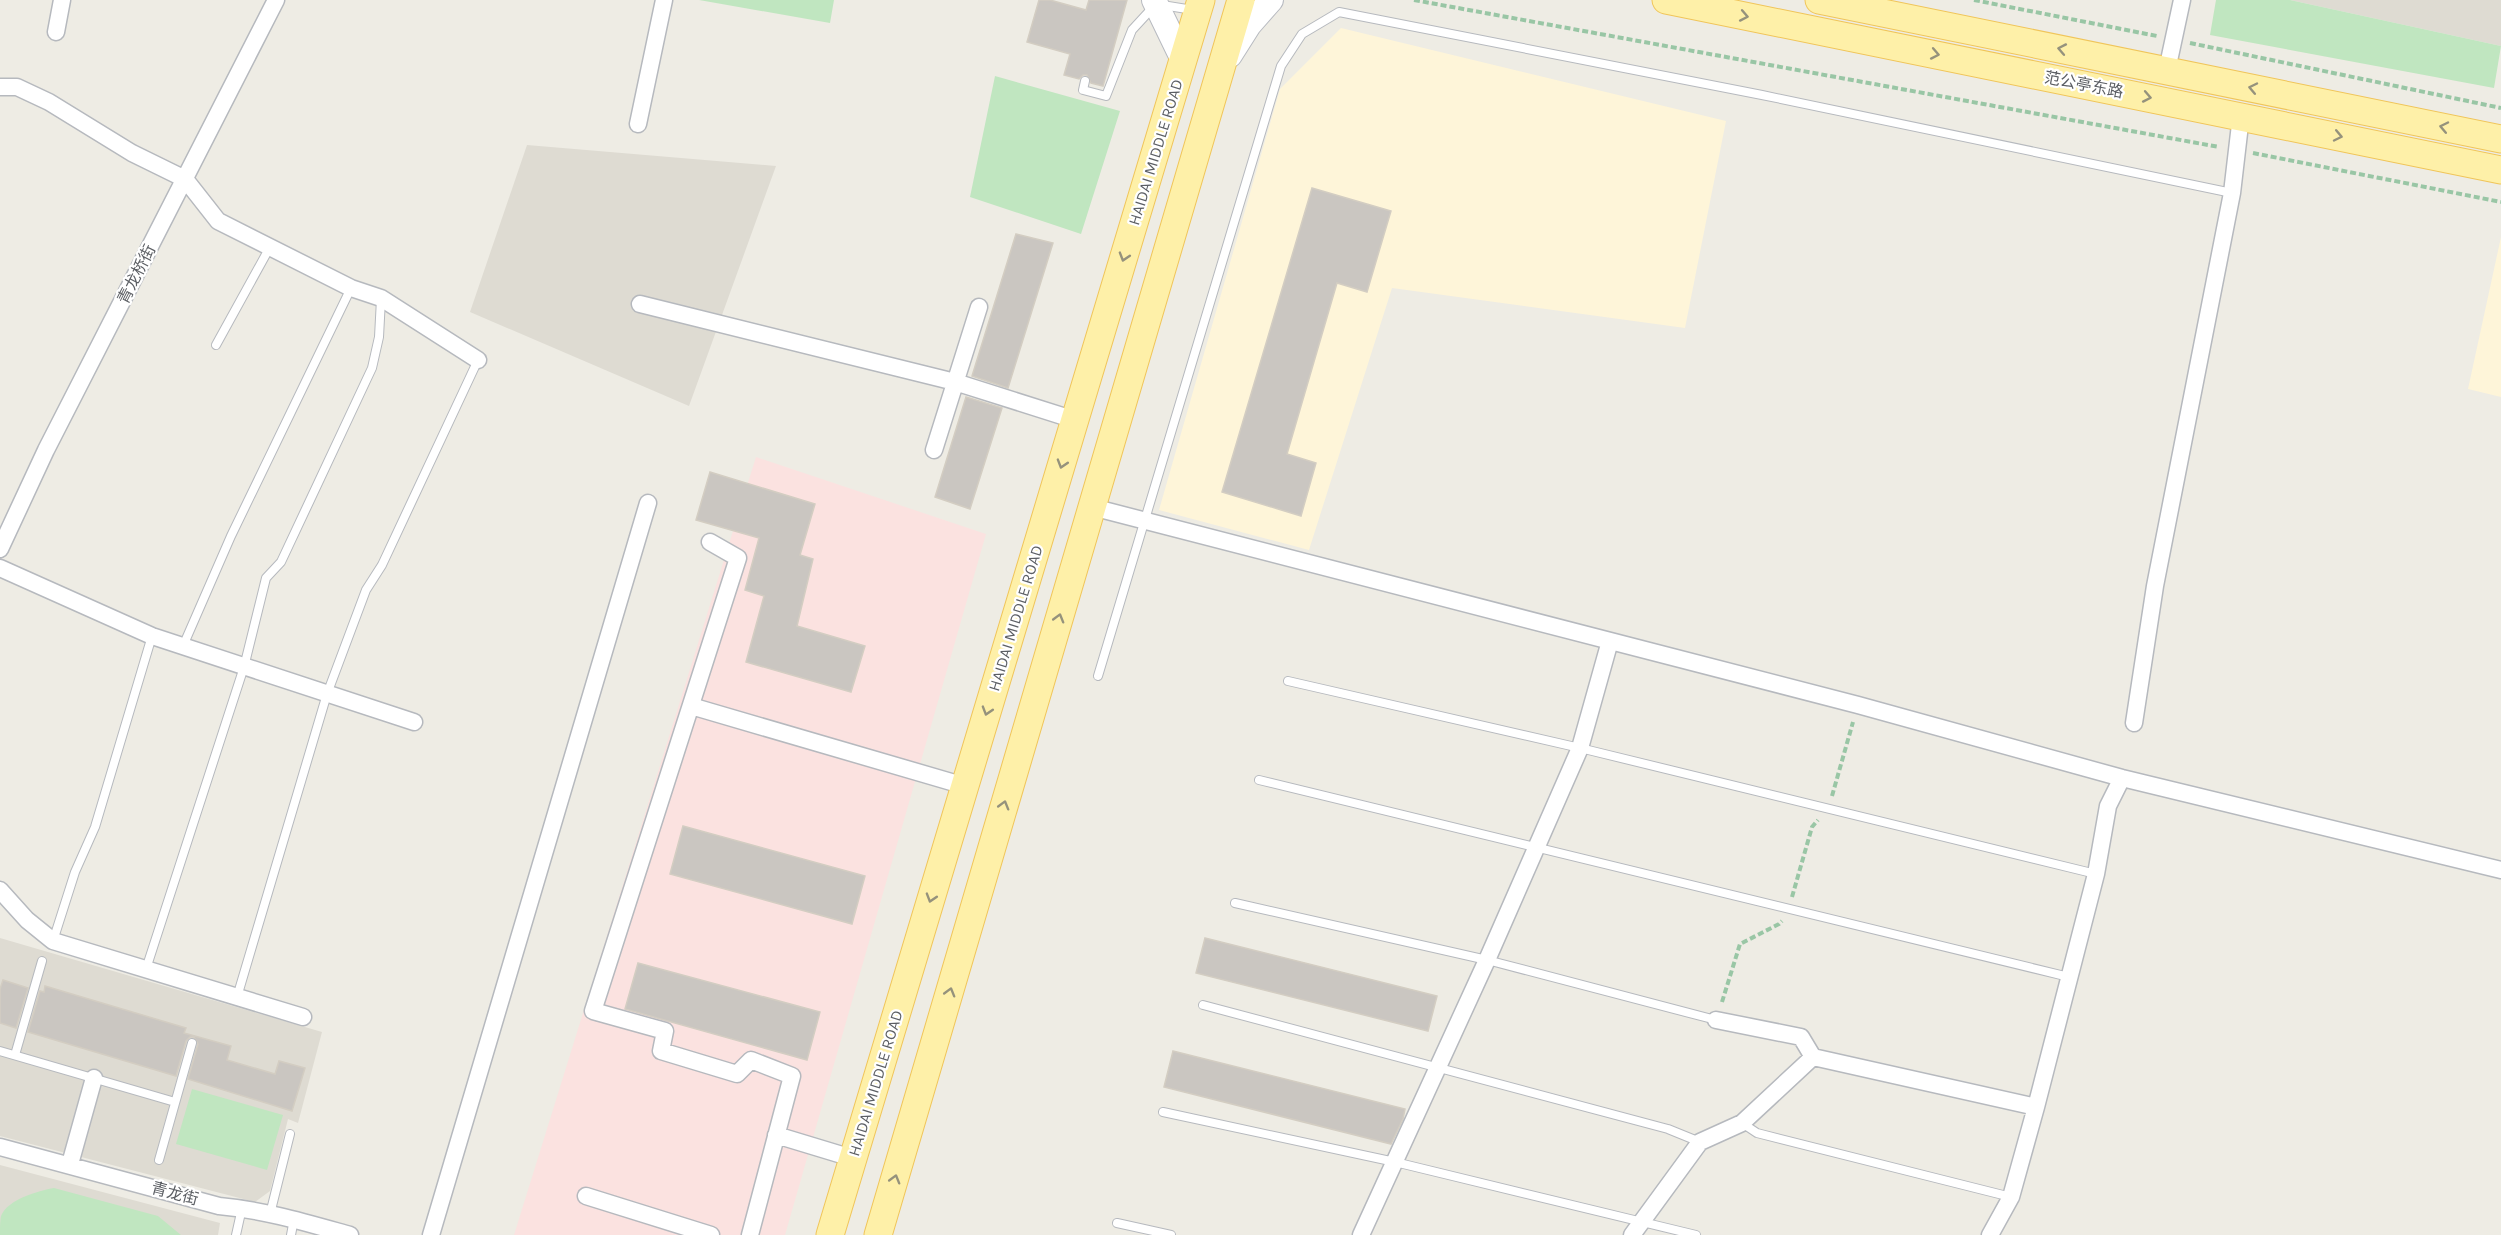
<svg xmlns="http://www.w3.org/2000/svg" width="2501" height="1235" font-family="Karla,'Noto Sans SC',sans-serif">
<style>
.commercial{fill:#fef5d9}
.education{fill:#dedbd2}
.medical{fill:#fbe2e0}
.green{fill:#c0e6c0}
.building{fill:#cac6c1;stroke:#d3cdc2;stroke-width:1.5}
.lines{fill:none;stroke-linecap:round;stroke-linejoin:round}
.lane-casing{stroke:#b6b9be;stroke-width:10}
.street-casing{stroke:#b6b9be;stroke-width:19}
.secondary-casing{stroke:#b7bac0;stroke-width:26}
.primary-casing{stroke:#f0c55a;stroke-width:29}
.path{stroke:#99c6a5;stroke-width:4;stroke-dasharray:6 3;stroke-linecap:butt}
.lane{stroke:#fff;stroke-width:8}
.street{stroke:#fff;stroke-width:16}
.secondary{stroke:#fff;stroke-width:24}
.primary{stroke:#fef0a8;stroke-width:27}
.oneway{stroke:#95927c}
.labels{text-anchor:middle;stroke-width:4.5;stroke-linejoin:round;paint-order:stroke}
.street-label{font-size:16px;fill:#5c5f64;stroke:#fff}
</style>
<rect width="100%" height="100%" fill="#eeece4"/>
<path class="commercial" d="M 1341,28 L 1726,121 L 1685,328 L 1392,288 L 1309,550 L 1159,510 L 1280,89 Z
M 2501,237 L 2501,397 L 2468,389 Z"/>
<path class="education" d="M 2290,0 L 2501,0 L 2501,46 Z
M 527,145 L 776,166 L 689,406 L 470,312 Z
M 0,938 L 322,1032 L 298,1123 L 288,1119 L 270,1191 L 255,1202 L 0,1136 Z
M 0,1165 L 220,1223 L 218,1235 L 0,1235 Z"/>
<path class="medical" d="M 756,457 L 986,534 L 785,1235 L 514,1235 Z"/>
<path class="green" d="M 699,0 L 834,0 L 830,23 Z
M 2216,0 L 2290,0 L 2501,46 L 2494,88 L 2210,35 Z
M 995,76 L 1120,111 L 1081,234 L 970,197 Z
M 192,1089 L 283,1115 L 267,1170 L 176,1144 Z
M 54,1188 L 158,1216 L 181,1235 L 0,1235 C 0,1229 0,1221 1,1216 C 8,1199 38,1191 54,1188 Z"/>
<path class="building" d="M 1039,0 L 1050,0 L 1086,10 L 1089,0 L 1127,0 L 1103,86 L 1091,83 L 1087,75 L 1083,75 L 1079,79 L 1064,75 L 1070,54 L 1027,42 Z
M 1312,188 L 1391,211 L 1367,292 L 1337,283 L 1287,454 L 1316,463 L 1301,516 L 1222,492 Z
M 1016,234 L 1053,243 L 1008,388 L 972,376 Z
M 966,397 L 1002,408 L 970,509 L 935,497 Z
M 710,472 L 815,504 L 800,555 L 813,559 L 797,626 L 865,646 L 851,692 L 746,662 L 764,596 L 745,590 L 759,538 L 696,520 Z
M 683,826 L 865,876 L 852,924 L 670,874 Z
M 1205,938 L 1437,996 L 1428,1031 L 1196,973 Z
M 638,963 L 820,1012 L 807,1060 L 625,1009 Z
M 3,980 L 28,988 L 16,1028 L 0,1023 L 0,989 Z
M 45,986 L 186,1028 L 184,1033 L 231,1046 L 227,1060 L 275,1074 L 279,1061 L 305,1068 L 292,1111 L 188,1079 L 198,1044 L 194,1037 L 190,1037 L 186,1041 L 176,1076 L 28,1032 L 40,991 L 44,992 Z
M 1173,1051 L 1405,1109 L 1403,1119 L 1391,1144 L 1164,1087 Z"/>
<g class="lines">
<defs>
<path id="lane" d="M 1085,81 L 1083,90 L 1106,96 L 1132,30 L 1156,4 L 1193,10
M 216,345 L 270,247
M 183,646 L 231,536 L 351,288
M 1098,676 L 1281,66 L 1302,34 L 1339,12 L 1762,95 L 2232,193
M 1288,681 L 1580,748 L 2096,874
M 1259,780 L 2069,977
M 1235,903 L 1487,960 L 1716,1020
M 53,941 L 75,872 L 95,827 L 152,636
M 146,969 L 244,667 L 266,578 L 281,562 L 372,368 L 379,337 L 381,299
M 237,997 L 327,694 L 366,590 L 382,565 L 478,360
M 1203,1005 L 1668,1129 L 1700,1142
M 0,1051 L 175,1102
M 15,1055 L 42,961
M 1163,1112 L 1395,1162 L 1696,1235
M 1742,1123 L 1757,1133 L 2011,1197
M 159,1160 L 192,1043
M 270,1214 L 290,1134
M 1117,1223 L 1171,1235
M 236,1235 L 242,1208
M 291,1235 L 294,1219"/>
<path id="street" d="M 56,32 L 62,0
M 2167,70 L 2182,0
M 0,87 L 17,87 L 49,102 L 132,153 L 185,179 L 218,221 L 351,288 L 381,298 L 478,360
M 638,124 L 664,0
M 640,304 L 955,382 L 1075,420
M 934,450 L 979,307
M 1092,507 L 1858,705 L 2122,778 L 2501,870
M 710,542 L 738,558 L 593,1011 L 665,1031 L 661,1051 L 737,1074 L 751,1060 L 792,1076 L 750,1235
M 0,549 L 46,450 L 276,0
M 0,568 L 152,636 L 414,722
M 691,706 L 965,786
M 2134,723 L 2155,586 L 2232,193 L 2241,116
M 0,890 L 27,920 L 53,941 L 303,1017
M 1716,1020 L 1801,1037 L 1813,1057 L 2036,1107
M 776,1135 L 852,1158
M 0,1147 L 219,1206 C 264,1210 307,1223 350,1235
M 70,1164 L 94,1078
M 586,1196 L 711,1235
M 431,1235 L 648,503
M 1361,1235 L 1487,960 L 1580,748 L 1610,641
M 1632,1235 L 1700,1142 L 1742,1123 L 1813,1057
M 1990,1235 L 2011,1197 L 2036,1107 L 2096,874 L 2108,806 L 2122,778"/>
<path id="secondary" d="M 1154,0 L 1183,60
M 1230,55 L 1249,25 L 1271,0"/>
<path id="primary" d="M 1666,0 L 2501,170
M 1819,0 L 2501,139
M 830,1235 L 1201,0
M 878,1235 L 1241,0"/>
</defs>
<use href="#lane" class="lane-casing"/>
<use href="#street" class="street-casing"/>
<use href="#secondary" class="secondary-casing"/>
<use href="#primary" class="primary-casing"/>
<path class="path" d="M 1414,0 L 2219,147
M 1974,0 L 2157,36
M 2190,43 L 2501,108
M 2253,153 L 2501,202
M 1832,796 L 1853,722
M 1792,897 L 1812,827 L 1818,820
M 1722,1002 L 1740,944 L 1779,924 L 1782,921"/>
<use href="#lane" class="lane"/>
<use href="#street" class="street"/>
<use href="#secondary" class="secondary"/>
<use href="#primary" class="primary"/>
</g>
<defs><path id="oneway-chevron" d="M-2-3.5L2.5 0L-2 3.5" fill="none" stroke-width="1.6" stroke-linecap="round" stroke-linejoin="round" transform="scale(1.5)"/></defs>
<g class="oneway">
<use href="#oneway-chevron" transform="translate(1744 16) rotate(11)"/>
<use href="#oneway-chevron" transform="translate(2062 49) rotate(-169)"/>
<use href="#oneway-chevron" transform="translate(1935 54) rotate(11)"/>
<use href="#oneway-chevron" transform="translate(2253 88) rotate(-168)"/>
<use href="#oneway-chevron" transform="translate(2147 97) rotate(11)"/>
<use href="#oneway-chevron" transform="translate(2444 127) rotate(-168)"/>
<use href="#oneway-chevron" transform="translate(2338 136) rotate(12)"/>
<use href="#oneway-chevron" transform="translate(1124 257) rotate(107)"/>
<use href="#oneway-chevron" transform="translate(1062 464) rotate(107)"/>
<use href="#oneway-chevron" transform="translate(1059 618) rotate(-74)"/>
<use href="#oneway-chevron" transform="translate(987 711) rotate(107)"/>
<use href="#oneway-chevron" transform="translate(1004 805) rotate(-74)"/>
<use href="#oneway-chevron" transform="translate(931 898) rotate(107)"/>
<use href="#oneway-chevron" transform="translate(950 992) rotate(-74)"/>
<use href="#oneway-chevron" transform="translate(895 1179) rotate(-74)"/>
</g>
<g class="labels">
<g class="street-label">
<text transform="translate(2084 84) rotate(11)" y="6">范公亭东路</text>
<text transform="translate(1155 152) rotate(-73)" y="6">HAIDAI MIDDLE ROAD</text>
<text transform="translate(136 274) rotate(-63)" y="6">青龙桥街</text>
<text transform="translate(1015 618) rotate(-73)" y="6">HAIDAI MIDDLE ROAD</text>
<text transform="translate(875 1083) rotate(-73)" y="6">HAIDAI MIDDLE ROAD</text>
<text transform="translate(175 1193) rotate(15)" y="6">青龙街</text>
</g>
</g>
</svg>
